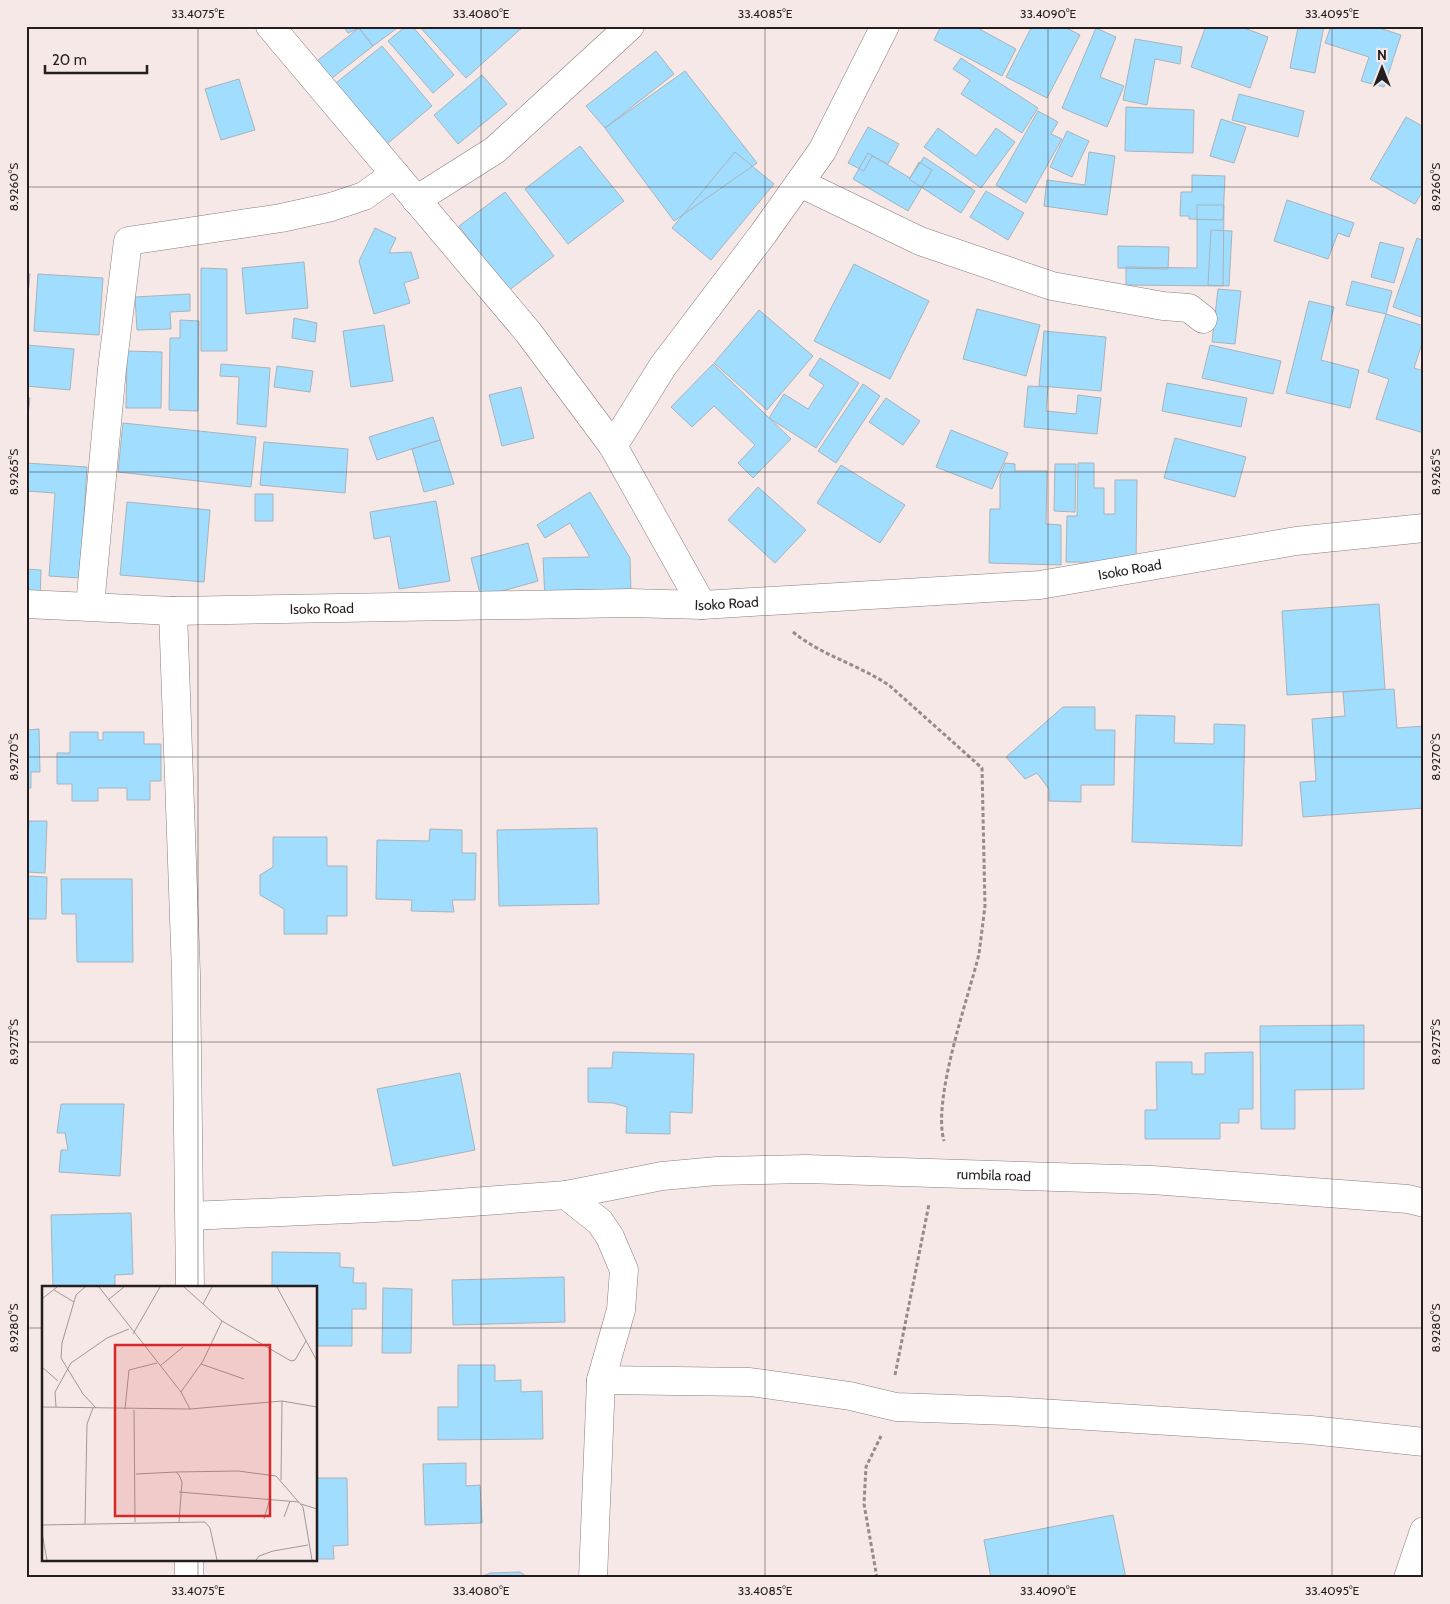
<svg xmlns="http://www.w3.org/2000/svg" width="1450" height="1604" font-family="Cabin,sans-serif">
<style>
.building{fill:#a1ddff;stroke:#a9b3b9}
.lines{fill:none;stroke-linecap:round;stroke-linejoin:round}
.minor-casing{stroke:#8a7e7c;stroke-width:29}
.path{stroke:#958b8a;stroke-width:3;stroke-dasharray:4 2.5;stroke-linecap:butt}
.minor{stroke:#fff;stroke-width:28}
.ticks{fill:none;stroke:#241f1e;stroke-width:1;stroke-opacity:0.45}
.labels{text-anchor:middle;stroke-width:5;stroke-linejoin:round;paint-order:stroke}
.street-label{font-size:14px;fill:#241f1e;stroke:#f5e8e6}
.inset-road{fill:none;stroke:#a19896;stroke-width:1}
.view{fill:#d62828;fill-opacity:0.15;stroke:#d62828;stroke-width:2.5}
.inset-edge{fill:none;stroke:#241f1e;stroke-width:2.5}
.neatline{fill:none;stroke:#241f1e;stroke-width:2}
.ticks-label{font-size:12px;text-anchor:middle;fill:#241f1e}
</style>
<rect width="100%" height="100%" fill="#f5e8e6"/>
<path class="building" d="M 343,26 L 400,26 L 373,46 L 359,28 L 348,33 Z
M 406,26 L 412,26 L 454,75 L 433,93 L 388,41 Z
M 419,26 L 524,26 L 466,78 Z
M 941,26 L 974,26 L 1016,49 L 1002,76 L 934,40 Z
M 1032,26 L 1063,26 L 1080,35 L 1047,98 L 1006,77 Z
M 1206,26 L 1239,26 L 1268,37 L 1250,88 L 1191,67 Z
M 1294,26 L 1324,26 L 1315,73 L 1290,68 L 1298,27 Z
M 1331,26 L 1373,26 L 1401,35 L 1384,87 L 1361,81 L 1369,57 L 1325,43 Z
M 359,28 L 373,46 L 327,82 L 313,64 Z
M 1096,28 L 1116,37 L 1100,77 L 1124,86 L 1107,127 L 1062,108 Z
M 1135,39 L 1182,47 L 1180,64 L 1155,59 L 1147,105 L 1123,100 Z
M 382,46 L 432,106 L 387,144 L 336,83 Z
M 656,51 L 674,74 L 605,128 L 586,106 Z
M 961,58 L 1038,108 L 1022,133 L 961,94 L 970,80 L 953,69 Z
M 685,71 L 757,163 L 674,221 L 605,128 Z
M 482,75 L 507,104 L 458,144 L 434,115 Z
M 239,79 L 255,130 L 221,140 L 205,89 Z
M 1239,94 L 1304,111 L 1298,137 L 1232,120 Z
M 1126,107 L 1194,110 L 1193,153 L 1125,151 Z
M 1038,111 L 1058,122 L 1051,134 L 1062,139 L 1026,203 L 996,185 Z
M 1406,117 L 1424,127 L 1424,189 L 1415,204 L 1370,179 Z
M 1221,119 L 1246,127 L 1234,163 L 1210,156 Z
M 868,127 L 899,144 L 888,164 L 872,156 L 864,171 L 848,163 Z
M 938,128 L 976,156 L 996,128 L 1015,142 L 981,188 L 924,147 Z
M 1067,131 L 1089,141 L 1072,177 L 1050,167 Z
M 580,146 L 624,201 L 568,244 L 525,189 Z
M 735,152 L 774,184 L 711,260 L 672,228 Z
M 1089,152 L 1115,156 L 1107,215 L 1044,206 L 1047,180 L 1085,185 Z
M 868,153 L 910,178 L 919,162 L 932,170 L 908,211 L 853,179 Z
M 924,157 L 975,191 L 961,213 L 909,179 Z
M 1192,175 L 1225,176 L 1223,220 L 1189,219 L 1189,216 L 1180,216 L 1181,192 L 1192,192 Z
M 986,191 L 1024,213 L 1008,240 L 970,217 Z
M 505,192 L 554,256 L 508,291 L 459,226 Z
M 1287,200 L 1354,223 L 1349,237 L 1338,233 L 1328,259 L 1274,241 Z
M 1197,205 L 1224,205 L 1223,286 L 1126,285 L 1126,267 L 1197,268 Z
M 375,228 L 396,238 L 389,253 L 411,252 L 419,278 L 404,283 L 410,303 L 374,314 L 359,261 Z
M 1211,230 L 1232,231 L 1229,286 L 1208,285 Z
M 1417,238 L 1424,241 L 1424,318 L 1393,307 Z
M 1380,242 L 1404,248 L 1394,283 L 1371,277 Z
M 1118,246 L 1169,247 L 1168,269 L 1118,268 Z
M 304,262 L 308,308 L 246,314 L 242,268 Z
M 854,264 L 929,301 L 890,379 L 814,341 Z
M 201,268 L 227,269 L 227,351 L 201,351 Z
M 26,273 L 30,274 L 26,316 Z
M 38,274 L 103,278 L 99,335 L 34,331 Z
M 1352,281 L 1392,291 L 1386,314 L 1346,305 Z
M 1218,289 L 1241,291 L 1235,344 L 1212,342 Z
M 190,294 L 190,311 L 170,312 L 171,329 L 137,330 L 135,297 Z
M 1309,301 L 1334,307 L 1321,360 L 1359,370 L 1350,408 L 1286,393 Z
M 977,309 L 1040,325 L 1026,376 L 963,359 Z
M 759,310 L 813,356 L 767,410 L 714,363 Z
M 1386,314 L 1424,326 L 1424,337 L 1414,368 L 1424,371 L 1424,433 L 1376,419 L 1389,379 L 1368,372 Z
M 294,318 L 317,323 L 315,342 L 292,338 Z
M 180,320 L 199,321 L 198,411 L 169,410 L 170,338 L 180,338 Z
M 384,325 L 393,381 L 351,387 L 343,331 Z
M 1044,331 L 1106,337 L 1101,391 L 1039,386 Z
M 26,345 L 74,349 L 70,390 L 26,386 Z
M 1210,345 L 1281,361 L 1273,394 L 1202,378 Z
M 127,351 L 162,352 L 161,408 L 126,408 Z
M 820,358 L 859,383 L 816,448 L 769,418 L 784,394 L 808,409 L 824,385 L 809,375 Z
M 221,364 L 270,368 L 266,427 L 237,424 L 239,377 L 220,376 Z
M 713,364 L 791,439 L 753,478 L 738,463 L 755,445 L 714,406 L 692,427 L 671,407 Z
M 277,366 L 313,371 L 310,392 L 274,387 Z
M 1167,383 L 1247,398 L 1241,427 L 1162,411 Z
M 863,384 L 880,396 L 836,463 L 818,451 Z
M 1028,386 L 1048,387 L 1046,411 L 1076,414 L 1078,395 L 1101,398 L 1097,434 L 1024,427 Z
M 521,387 L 534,438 L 502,446 L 489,395 Z
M 26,398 L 30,398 L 26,432 Z
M 886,398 L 920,421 L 903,445 L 869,422 Z
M 433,417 L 440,440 L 377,460 L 369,437 Z
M 123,423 L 256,437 L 251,487 L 118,472 Z
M 951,430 L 1008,453 L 992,489 L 936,467 Z
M 1175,438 L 1246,457 L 1235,497 L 1164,478 Z
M 440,440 L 454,484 L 424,492 L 412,449 Z
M 264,442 L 348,449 L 345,493 L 260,485 Z
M 26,463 L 87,467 L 80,578 L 49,576 L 55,493 L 26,491 Z
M 1005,463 L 1015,464 L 1015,471 L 1047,471 L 1046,524 L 1061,525 L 1061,565 L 989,563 L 990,509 L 1000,509 L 1000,476 Z
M 1078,463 L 1094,463 L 1094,488 L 1104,488 L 1104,514 L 1115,514 L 1115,480 L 1137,480 L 1136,563 L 1066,562 L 1067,516 L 1077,516 Z
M 1055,464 L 1076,464 L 1075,512 L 1054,511 Z
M 841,465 L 905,505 L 880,543 L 817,503 Z
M 758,487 L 806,530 L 775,563 L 728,520 Z
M 590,492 L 630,558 L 631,596 L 545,599 L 543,558 L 590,557 L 570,523 L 545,538 L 537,525 Z
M 255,494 L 273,494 L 273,521 L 255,521 Z
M 436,501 L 450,581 L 399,589 L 390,536 L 374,539 L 370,512 Z
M 127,502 L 210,510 L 204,582 L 120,575 Z
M 528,543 L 538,581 L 481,597 L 471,558 Z
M 26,569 L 41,570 L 40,602 L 26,601 Z
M 1379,604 L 1385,689 L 1287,695 L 1282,611 Z
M 1394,689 L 1397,728 L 1424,726 L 1424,808 L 1303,817 L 1300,782 L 1316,781 L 1312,719 L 1345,716 L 1343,692 Z
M 1063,707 L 1095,707 L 1095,730 L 1115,730 L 1114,785 L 1081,785 L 1081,802 L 1049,801 L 1049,789 L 1037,773 L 1025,779 L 1006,757 Z
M 1136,715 L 1175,716 L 1174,743 L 1214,744 L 1214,724 L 1245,725 L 1242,846 L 1132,842 Z
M 39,729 L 40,772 L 31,772 L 31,788 L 26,788 L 26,730 Z
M 70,732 L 98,732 L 98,740 L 103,740 L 103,732 L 144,732 L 144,744 L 161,744 L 161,781 L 150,781 L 150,800 L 127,800 L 127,788 L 98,788 L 98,801 L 72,801 L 72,784 L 57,784 L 57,753 L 70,753 Z
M 29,821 L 47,821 L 45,873 L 27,872 Z
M 597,828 L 599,904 L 499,906 L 497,830 Z
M 430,829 L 462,830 L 462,853 L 476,853 L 475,900 L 452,900 L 454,912 L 411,911 L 412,900 L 376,899 L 377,840 L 429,841 Z
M 273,837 L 327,837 L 327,866 L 347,866 L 347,916 L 327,916 L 327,934 L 284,934 L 284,909 L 260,895 L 260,875 L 273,867 Z
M 26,876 L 47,877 L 46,919 L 26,919 Z
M 61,879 L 132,879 L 133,962 L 77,962 L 76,914 L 62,914 Z
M 1364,1025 L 1364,1089 L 1295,1090 L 1295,1129 L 1261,1129 L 1260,1026 Z
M 613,1052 L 694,1054 L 692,1113 L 670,1112 L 670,1134 L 626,1133 L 627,1107 L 613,1103 L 588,1102 L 588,1068 L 612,1068 Z
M 1253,1052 L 1253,1109 L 1239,1109 L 1239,1123 L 1220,1123 L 1220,1139 L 1145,1139 L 1145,1110 L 1157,1110 L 1156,1062 L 1192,1062 L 1192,1074 L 1205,1074 L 1205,1053 Z
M 460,1073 L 475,1150 L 393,1166 L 377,1089 Z
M 61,1104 L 124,1104 L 120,1176 L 59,1172 L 61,1150 L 68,1150 L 65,1133 L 57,1133 Z
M 131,1213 L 133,1274 L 115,1275 L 115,1288 L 53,1288 L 51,1215 Z
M 272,1252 L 340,1253 L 340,1267 L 354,1268 L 353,1283 L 366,1283 L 366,1309 L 352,1309 L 352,1346 L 316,1346 L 316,1288 L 272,1288 Z
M 564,1277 L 565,1322 L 453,1325 L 452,1280 Z
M 383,1288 L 412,1289 L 411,1353 L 382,1353 Z
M 458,1365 L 495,1365 L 495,1381 L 521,1380 L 521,1392 L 542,1391 L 543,1439 L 438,1440 L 438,1407 L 458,1407 Z
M 466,1463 L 466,1486 L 480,1485 L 482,1523 L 425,1525 L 423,1464 Z
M 316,1478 L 347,1478 L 348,1545 L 333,1546 L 334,1559 L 316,1559 Z
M 1113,1515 L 1126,1578 L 991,1578 L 984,1540 Z
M 520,1572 L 529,1578 L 478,1578 L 490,1573 Z"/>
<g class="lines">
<defs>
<g id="minor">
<path d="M 270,26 L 528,332 L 613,446 L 702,605"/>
<path d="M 800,183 L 920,241 L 1052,286 L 1163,306 L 1189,308 L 1203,319"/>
<path d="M 416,200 L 495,150 L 630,26"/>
<path d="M 613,446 L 663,366 L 763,234 L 822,151 L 885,26"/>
<path id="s1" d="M 26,604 L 173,611 L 630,603 L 702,605 L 1040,585 L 1296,541 L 1424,528"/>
<path d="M 90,606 L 112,369 L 128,241 L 281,218 L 331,207 L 364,196 L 395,174"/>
<path d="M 173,611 L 186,973 L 190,1288"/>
<path id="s2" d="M 566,1195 L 662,1176 L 717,1171 L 806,1169 L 1152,1180 L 1408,1199 L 1424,1203"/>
<path d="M 190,1216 L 418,1206 L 566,1195 L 600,1222 L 610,1237 L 624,1270 L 621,1310 L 601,1380 L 593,1578"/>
<path d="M 601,1380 L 750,1382 L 850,1396 L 896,1407 L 1009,1411 L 1311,1430 L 1424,1442"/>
<path d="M 189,1578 L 189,1560"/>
<path d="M 1408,1578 L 1424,1531"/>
</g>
</defs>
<use href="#minor" class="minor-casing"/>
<path class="path" d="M 793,632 C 822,656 860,665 890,686 L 982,768 L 985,906 L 979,954 C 968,999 932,1099 944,1141
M 895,1375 L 929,1204
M 877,1578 L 864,1504 L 866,1467 L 881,1436"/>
<use href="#minor" class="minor"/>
</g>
<path class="ticks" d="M 198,26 L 198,1288M 481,26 L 481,1578M 765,26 L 765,1578M 1048,26 L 1048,1578M 1332,26 L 1332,1578M 26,187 L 1424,187M 26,472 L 1424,472M 26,757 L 1424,757M 26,1042 L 1424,1042M 26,1328 L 44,1328M 316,1328 L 1424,1328M 198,1560 L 198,1578"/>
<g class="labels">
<g class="street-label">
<text dy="5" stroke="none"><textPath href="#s1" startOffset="1106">Isoko Road</textPath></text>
<text dy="5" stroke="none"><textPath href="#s1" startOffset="701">Isoko Road</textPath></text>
<text dy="5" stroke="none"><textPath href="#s1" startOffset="296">Isoko Road</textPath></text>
<text dy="5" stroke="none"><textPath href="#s2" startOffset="430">rumbila road</textPath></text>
</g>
</g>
<g transform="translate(42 1286)">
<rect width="275" height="275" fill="#f5e8e6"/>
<path class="inset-road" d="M 43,1 L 34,9 L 20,57 L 19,72 L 41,108 L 54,122M 57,1 L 139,106 L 148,123M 142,1 L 180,35 L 249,75 L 253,74 L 264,55M 235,1 L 275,75M 12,4 L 32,16M 0,13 L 15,1M 66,14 L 82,1M 161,18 L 170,1M 91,48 L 118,1M 159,78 L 202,93M 118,80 L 141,61M 0,81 L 16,95M 139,106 L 161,75 L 180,35M 0,121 L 148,123 L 240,115 L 275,121M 14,121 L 13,106 L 29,77 L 65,52 L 87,43M 83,123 L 87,84 L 115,77M 92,124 L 93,236M 134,186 L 196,185 L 234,190 L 261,221 L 270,274M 94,188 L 134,186 L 137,189 L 140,196 L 137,236M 239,194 L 240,115M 137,206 L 257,216M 259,218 L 275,223M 242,231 L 248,215M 222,233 L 228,213M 43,238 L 45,138 L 51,122M 0,239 L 163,236 L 168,242 L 175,274M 0,247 L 5,274M 214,274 L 217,270 L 231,265 L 266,259"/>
<path class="view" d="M 73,59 L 228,59 L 228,230 L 73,230 Z"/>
<rect width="275" height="275" class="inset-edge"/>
</g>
<rect width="1450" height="1604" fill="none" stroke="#f5e8e6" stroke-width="55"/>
<g transform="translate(1382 68)" stroke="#f5e8e6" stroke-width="4" paint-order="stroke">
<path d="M0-4L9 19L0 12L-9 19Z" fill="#241f1e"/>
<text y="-8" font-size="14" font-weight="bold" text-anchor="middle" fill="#241f1e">N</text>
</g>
<path d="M45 65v8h102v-8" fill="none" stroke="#241f1e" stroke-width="2.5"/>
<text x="52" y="65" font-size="15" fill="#241f1e" stroke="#f5e8e6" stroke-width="4" paint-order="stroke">20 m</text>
<rect x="28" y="28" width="1394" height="1548" class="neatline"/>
<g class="ticks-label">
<text x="198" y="18">33.4075°E</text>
<text x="481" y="18">33.4080°E</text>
<text x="765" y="18">33.4085°E</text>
<text x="1048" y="18">33.4090°E</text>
<text x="1332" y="18">33.4095°E</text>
<text transform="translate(14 187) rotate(-90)" y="4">8.9260°S</text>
<text transform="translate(1436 187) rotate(-90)" y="4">8.9260°S</text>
<text transform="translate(14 472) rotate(-90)" y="4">8.9265°S</text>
<text transform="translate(1436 472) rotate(-90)" y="4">8.9265°S</text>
<text transform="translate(14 757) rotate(-90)" y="4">8.9270°S</text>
<text transform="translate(1436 757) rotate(-90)" y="4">8.9270°S</text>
<text transform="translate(14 1042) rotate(-90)" y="4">8.9275°S</text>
<text transform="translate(1436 1042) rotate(-90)" y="4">8.9275°S</text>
<text transform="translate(14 1328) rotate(-90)" y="4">8.9280°S</text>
<text transform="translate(1436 1328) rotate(-90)" y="4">8.9280°S</text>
<text x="198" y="1595">33.4075°E</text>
<text x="481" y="1595">33.4080°E</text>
<text x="765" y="1595">33.4085°E</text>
<text x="1048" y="1595">33.4090°E</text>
<text x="1332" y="1595">33.4095°E</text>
</g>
</svg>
